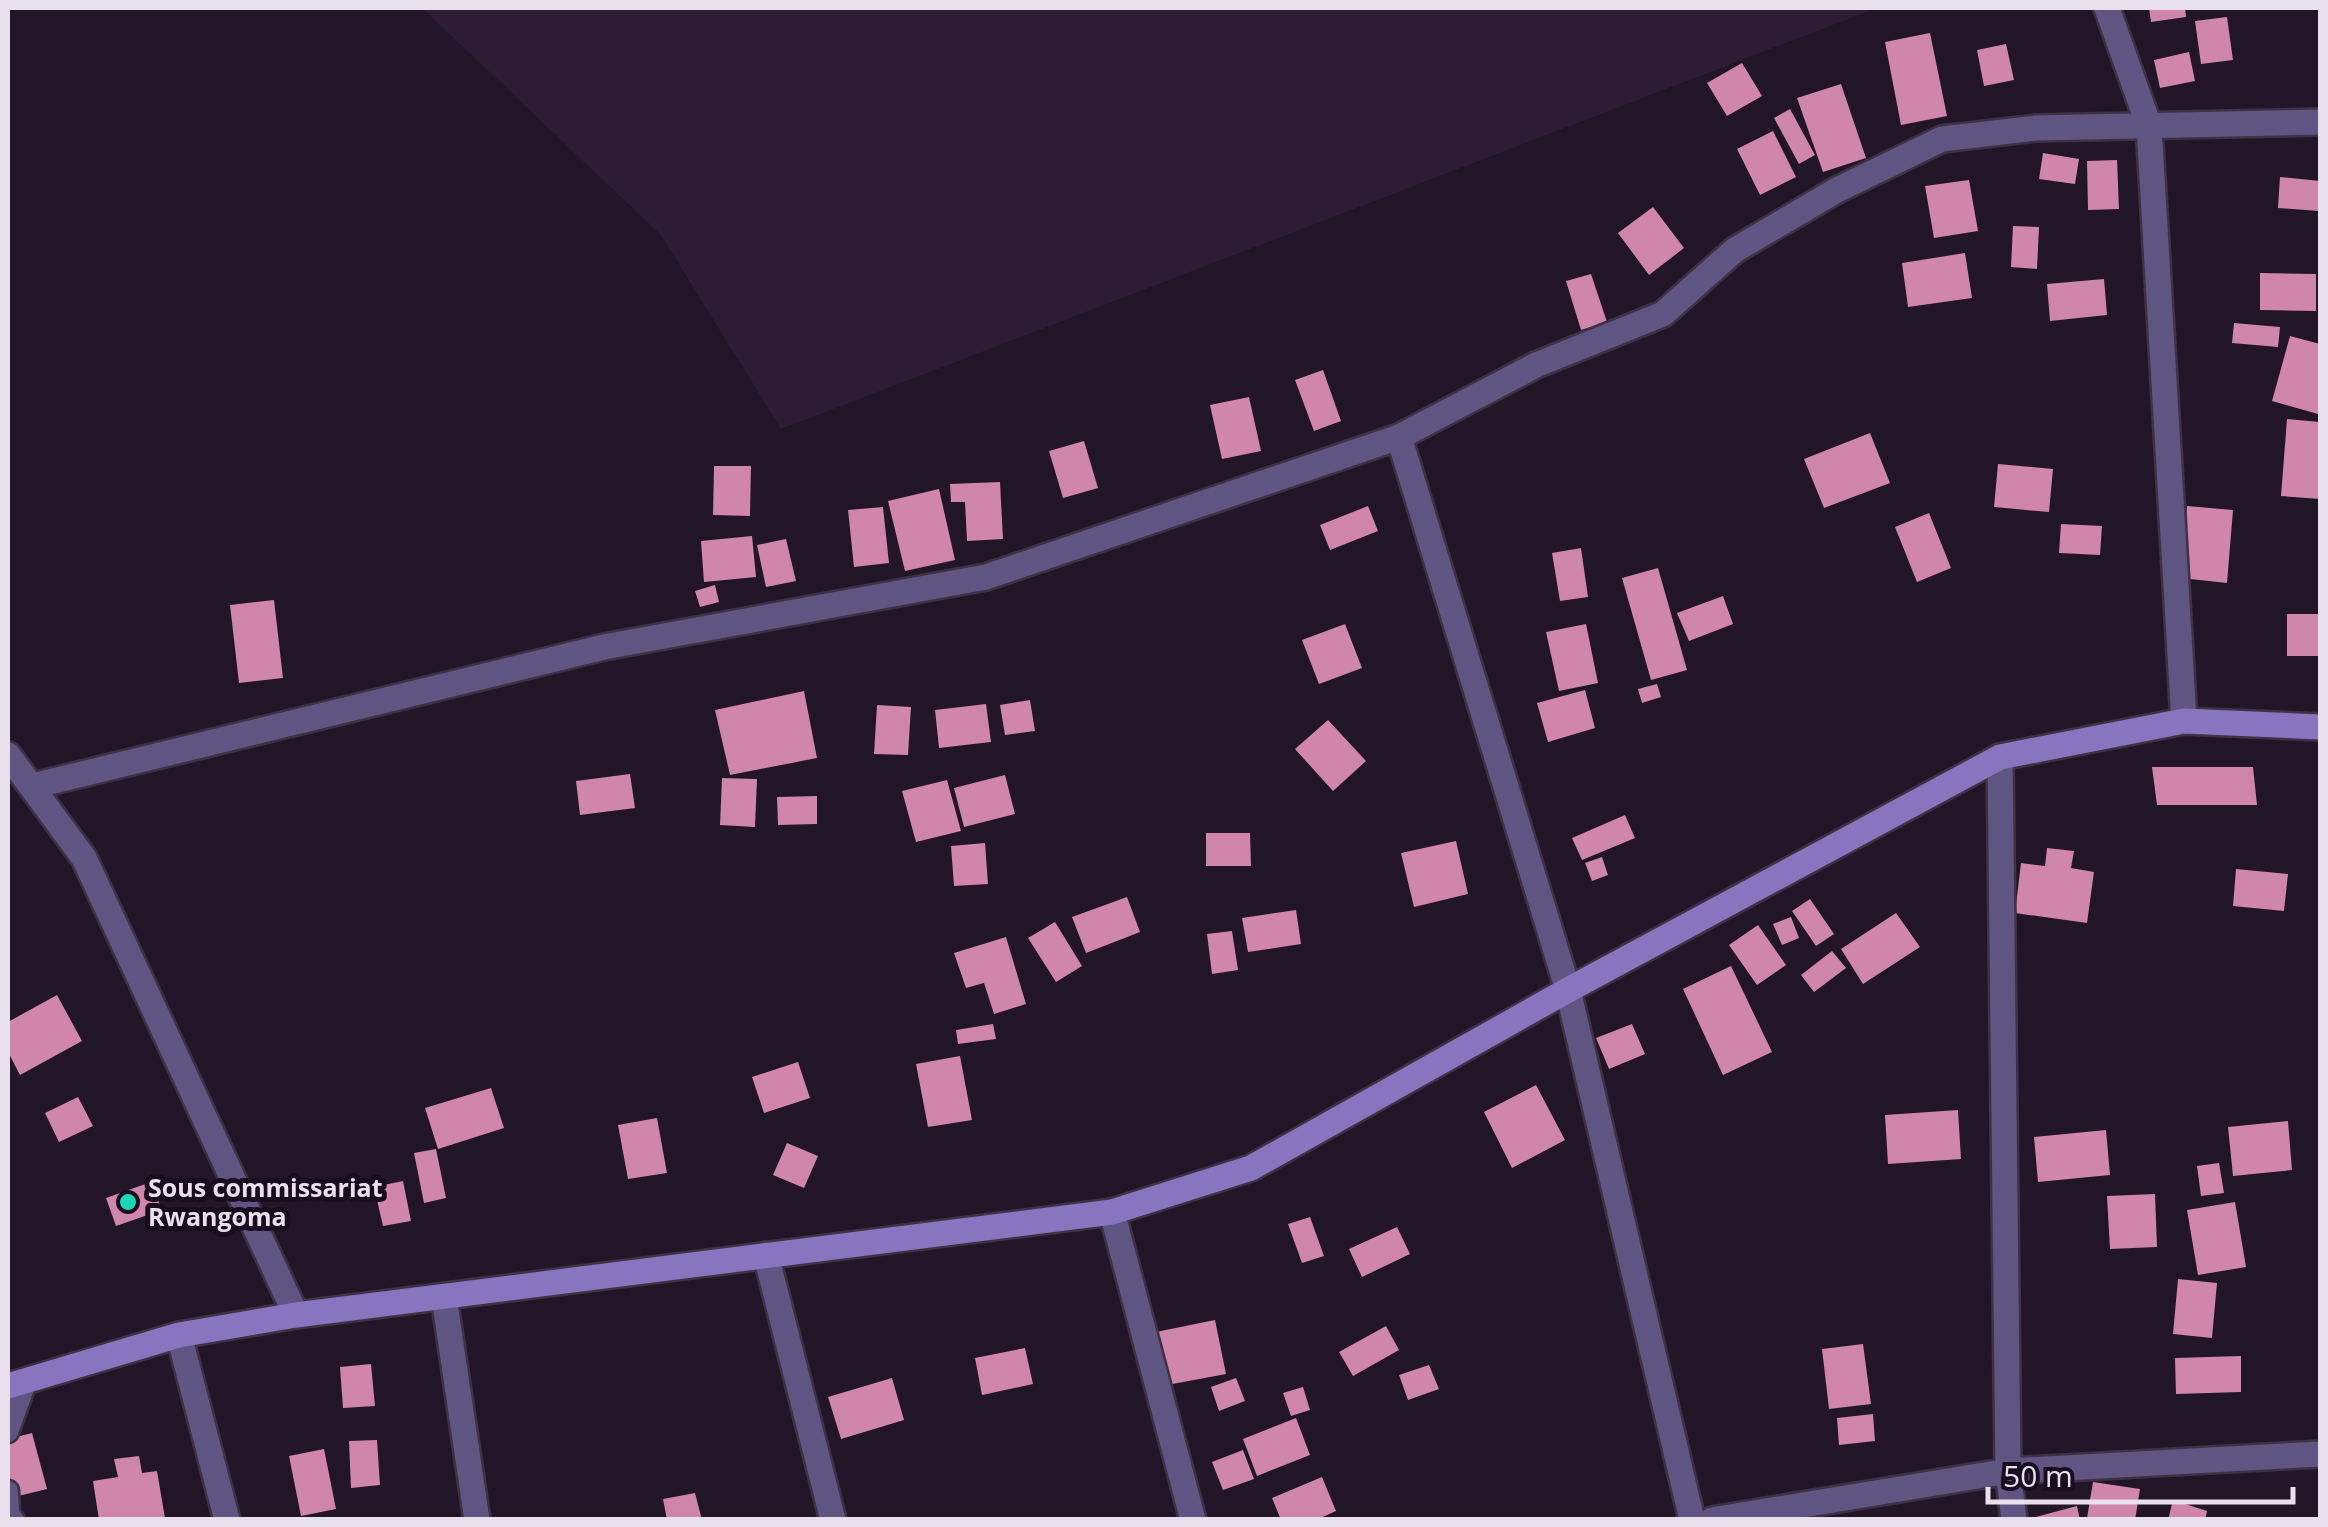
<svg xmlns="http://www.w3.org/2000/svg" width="2328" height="1527" font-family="'Open Sans',sans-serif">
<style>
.built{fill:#2d1c34}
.building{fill:#d085ab}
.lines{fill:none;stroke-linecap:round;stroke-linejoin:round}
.lane-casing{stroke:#3e3144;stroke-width:25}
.street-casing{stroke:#3e3144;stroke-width:30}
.secondary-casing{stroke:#3e3144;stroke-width:30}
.lane{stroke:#5f5583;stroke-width:20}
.street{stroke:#5f5583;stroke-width:25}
.secondary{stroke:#8775c0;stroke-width:25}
.poi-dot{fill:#1cd5b1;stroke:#190c1e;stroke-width:4}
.labels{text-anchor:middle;stroke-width:10;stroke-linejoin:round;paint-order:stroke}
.poi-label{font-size:25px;font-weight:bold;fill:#e9e0ed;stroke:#190c1e;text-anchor:start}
</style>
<rect width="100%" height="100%" fill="#221528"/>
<path class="built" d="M 422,8 L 1877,8 L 781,429 L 661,235 Z"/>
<path class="building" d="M 2149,8 L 2185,8 L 2186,17 L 2151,22 Z
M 2227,17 L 2233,60 L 2201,64 L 2195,21 Z
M 1930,33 L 1947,116 L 1901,125 L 1885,42 Z
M 2006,44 L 2014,80 L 1984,86 L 1977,50 Z
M 2189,52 L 2195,81 L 2160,88 L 2154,60 Z
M 1742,63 L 1762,96 L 1727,116 L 1707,83 Z
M 1841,84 L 1866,158 L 1823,172 L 1797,98 Z
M 1790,109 L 1815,155 L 1799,164 L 1774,118 Z
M 1773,131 L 1796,177 L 1760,195 L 1737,149 Z
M 2043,153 L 2079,159 L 2075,184 L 2039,179 Z
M 2117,160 L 2119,209 L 2088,210 L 2087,161 Z
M 2280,177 L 2320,181 L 2319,211 L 2278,208 Z
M 1969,180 L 1978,231 L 1934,238 L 1925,186 Z
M 1653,207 L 1684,248 L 1649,275 L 1618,233 Z
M 2013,226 L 2039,227 L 2037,269 L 2011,267 Z
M 1965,253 L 1972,298 L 1908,307 L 1902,263 Z
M 2260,273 L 2316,274 L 2316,311 L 2260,310 Z
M 1591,274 L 1607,322 L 1581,330 L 1566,281 Z
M 2104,279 L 2107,315 L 2050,321 L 2047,284 Z
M 2234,323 L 2280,327 L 2278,347 L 2232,343 Z
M 2290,336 L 2320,344 L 2320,407 L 2318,414 L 2272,401 Z
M 1323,370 L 1341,421 L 1314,431 L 1295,380 Z
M 1249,397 L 1261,451 L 1222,459 L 1210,405 Z
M 2287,419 L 2320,422 L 2320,499 L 2281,496 Z
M 1870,433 L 1890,483 L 1824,508 L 1804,459 Z
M 1084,441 L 1098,488 L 1063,498 L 1049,451 Z
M 1998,464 L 2053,469 L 2049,512 L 1994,507 Z
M 714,466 L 751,466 L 750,516 L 713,515 Z
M 1000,482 L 1003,539 L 967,541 L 965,502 L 951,502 L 950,484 Z
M 939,489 L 955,560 L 905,571 L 888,501 Z
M 1368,506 L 1378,531 L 1330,550 L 1320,525 Z
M 2187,506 L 2233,510 L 2227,583 L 2181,578 Z
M 883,507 L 889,563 L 854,567 L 848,510 Z
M 1929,513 L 1951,568 L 1917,582 L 1895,527 Z
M 2061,524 L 2102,526 L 2100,555 L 2059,553 Z
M 752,536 L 756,577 L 704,582 L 701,541 Z
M 786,539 L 796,581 L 766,587 L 757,545 Z
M 1581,548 L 1588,597 L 1560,601 L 1552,553 Z
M 1658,568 L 1687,670 L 1651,680 L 1622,578 Z
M 715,585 L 719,602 L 700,607 L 695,591 Z
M 1723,596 L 1733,624 L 1689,641 L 1677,613 Z
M 274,600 L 283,678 L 239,683 L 230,605 Z
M 2287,614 L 2320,614 L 2320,656 L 2287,656 Z
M 1345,624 L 1362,668 L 1319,684 L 1302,640 Z
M 1586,624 L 1598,683 L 1559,691 L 1546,632 Z
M 1657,684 L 1661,697 L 1642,703 L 1638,689 Z
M 1585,690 L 1595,728 L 1548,742 L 1537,703 Z
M 804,691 L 817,758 L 730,775 L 715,710 Z
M 1030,700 L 1035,731 L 1005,735 L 1000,705 Z
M 986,704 L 991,742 L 939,748 L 935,710 Z
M 877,705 L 911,707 L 908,755 L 874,754 Z
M 1328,720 L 1366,761 L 1333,791 L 1295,749 Z
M 2152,767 L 2253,767 L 2257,805 L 2157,805 Z
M 630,774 L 635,808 L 580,815 L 576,781 Z
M 1005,775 L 1015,814 L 964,827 L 954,788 Z
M 722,778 L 757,779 L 755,827 L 720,825 Z
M 947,780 L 961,831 L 916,842 L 902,791 Z
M 817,796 L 817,824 L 778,825 L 777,797 Z
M 1625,815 L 1635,838 L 1582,860 L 1572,838 Z
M 1206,833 L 1250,833 L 1251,866 L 1206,866 Z
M 1456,841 L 1468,894 L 1414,907 L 1401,853 Z
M 985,843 L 988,884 L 954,886 L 951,846 Z
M 2047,848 L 2074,851 L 2071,868 L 2094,872 L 2087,923 L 2015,913 L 2021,863 L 2045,866 Z
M 1602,857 L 1608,875 L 1592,881 L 1585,863 Z
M 2236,869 L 2288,874 L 2284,911 L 2233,906 Z
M 1127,897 L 1140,932 L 1086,953 L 1072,917 Z
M 1810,899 L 1834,934 L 1816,946 L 1792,911 Z
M 1296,910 L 1301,944 L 1248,952 L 1242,918 Z
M 1896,913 L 1920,947 L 1863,984 L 1841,949 Z
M 1791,917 L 1799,938 L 1782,945 L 1773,924 Z
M 1055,922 L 1082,966 L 1056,982 L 1028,938 Z
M 1758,925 L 1786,965 L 1757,985 L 1729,945 Z
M 1232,931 L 1238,970 L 1212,974 L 1207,934 Z
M 1006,937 L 1026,1004 L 994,1014 L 984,983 L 966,988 L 954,953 Z
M 1832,951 L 1846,968 L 1814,992 L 1801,975 Z
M 1731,966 L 1772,1052 L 1723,1075 L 1683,989 Z
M 57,995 L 82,1041 L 20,1075 L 8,1052 L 8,1022 Z
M 993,1024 L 996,1039 L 958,1044 L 956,1030 Z
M 1632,1024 L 1645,1054 L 1609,1069 L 1596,1038 Z
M 960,1056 L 972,1120 L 928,1127 L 916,1064 Z
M 798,1062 L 810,1098 L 764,1113 L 752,1077 Z
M 1536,1085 L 1565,1140 L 1512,1168 L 1484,1112 Z
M 491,1088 L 504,1128 L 438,1149 L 425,1108 Z
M 78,1097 L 93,1126 L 59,1142 L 45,1113 Z
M 1958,1110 L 1961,1159 L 1888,1164 L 1885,1115 Z
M 657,1118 L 667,1173 L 628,1179 L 618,1125 Z
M 2288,1121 L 2292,1170 L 2233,1176 L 2228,1127 Z
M 2106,1130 L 2110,1175 L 2038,1182 L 2034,1137 Z
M 787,1143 L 818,1156 L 804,1188 L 773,1175 Z
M 436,1149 L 446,1198 L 424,1203 L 414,1153 Z
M 2219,1163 L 2224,1193 L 2201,1196 L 2197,1166 Z
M 403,1181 L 411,1221 L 383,1226 L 374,1187 Z
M 151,1182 L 162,1210 L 116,1226 L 106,1198 Z
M 2155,1194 L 2157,1247 L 2110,1249 L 2107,1196 Z
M 2235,1202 L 2246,1267 L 2198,1275 L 2187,1210 Z
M 1310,1217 L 1324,1256 L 1302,1263 L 1288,1224 Z
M 1397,1227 L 1410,1254 L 1362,1277 L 1349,1249 Z
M 2178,1279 L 2217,1283 L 2212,1338 L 2173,1334 Z
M 1215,1320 L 1226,1374 L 1167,1385 L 1156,1332 Z
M 1386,1326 L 1399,1350 L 1353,1376 L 1339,1352 Z
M 1863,1344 L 1871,1404 L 1829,1409 L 1822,1349 Z
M 1025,1348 L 1033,1384 L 982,1395 L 975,1358 Z
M 2241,1356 L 2241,1392 L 2176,1394 L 2175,1358 Z
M 371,1364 L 375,1406 L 343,1408 L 340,1367 Z
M 1429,1365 L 1439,1389 L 1408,1400 L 1399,1375 Z
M 892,1378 L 904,1420 L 841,1439 L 828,1397 Z
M 1236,1378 L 1245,1401 L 1219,1411 L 1211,1387 Z
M 1303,1387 L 1310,1410 L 1291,1416 L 1283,1393 Z
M 1873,1414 L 1875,1441 L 1839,1445 L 1837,1418 Z
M 1296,1418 L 1310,1455 L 1257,1476 L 1243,1439 Z
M 32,1433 L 47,1489 L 10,1498 L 8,1488 L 8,1439 Z
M 377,1440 L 380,1485 L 351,1488 L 349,1441 Z
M 324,1449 L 336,1509 L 301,1516 L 289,1456 Z
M 1243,1450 L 1254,1479 L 1223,1490 L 1212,1462 Z
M 139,1456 L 142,1473 L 157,1471 L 165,1518 L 99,1520 L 93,1481 L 118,1477 L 114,1459 Z
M 1322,1477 L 1336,1511 L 1316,1520 L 1281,1520 L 1272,1498 Z
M 2093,1482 L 2140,1489 L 2135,1520 L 2087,1518 Z
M 695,1493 L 702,1520 L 667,1520 L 663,1499 Z
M 2173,1500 L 2207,1511 L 2205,1520 L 2168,1520 Z
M 2077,1506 L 2080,1520 L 2032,1520 L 2032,1518 Z"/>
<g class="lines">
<defs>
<path id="lane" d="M 8,1432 L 27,1380
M 8,1491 L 9,1515 L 14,1520"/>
<path id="street" d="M 2107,8 L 2149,126 L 2184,721
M 1399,437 L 1568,990 L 1692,1520
M 8,755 L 84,858 L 296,1315
M 2000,757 L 2008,1471 L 2014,1520
M 33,786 L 604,647 L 986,577 L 1399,437 L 1536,365 L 1663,314 L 1735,250 L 1837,190 L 1942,139 L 2036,128 L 2320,122
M 1112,1212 L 1193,1520
M 766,1255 L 833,1520
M 444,1297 L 477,1520
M 179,1335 L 227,1520
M 1712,1520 L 2008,1471 L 2320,1454"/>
<path id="secondary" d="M 8,1386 L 179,1335 L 296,1315 L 1112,1212 L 1251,1168 L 1568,990 L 2000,757 L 2184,721 L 2320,727"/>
</defs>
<use href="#lane" class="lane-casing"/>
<use href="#street" class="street-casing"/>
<use href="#secondary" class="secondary-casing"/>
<use href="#lane" class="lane"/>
<use href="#street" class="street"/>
<use href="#secondary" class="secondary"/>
</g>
<circle class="poi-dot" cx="128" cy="1202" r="10"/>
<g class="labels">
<g class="poi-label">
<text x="148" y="1197">Sous commissariat<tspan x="148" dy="29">Rwangoma</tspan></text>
</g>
</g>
<rect width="2328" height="1527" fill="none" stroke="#e9e0ed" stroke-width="20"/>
<path d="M1988 1487v15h305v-15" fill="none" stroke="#e9e0ed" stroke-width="5"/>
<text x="2003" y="1487" font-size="30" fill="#e9e0ed" stroke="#190c1e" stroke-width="8" paint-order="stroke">50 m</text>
</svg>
